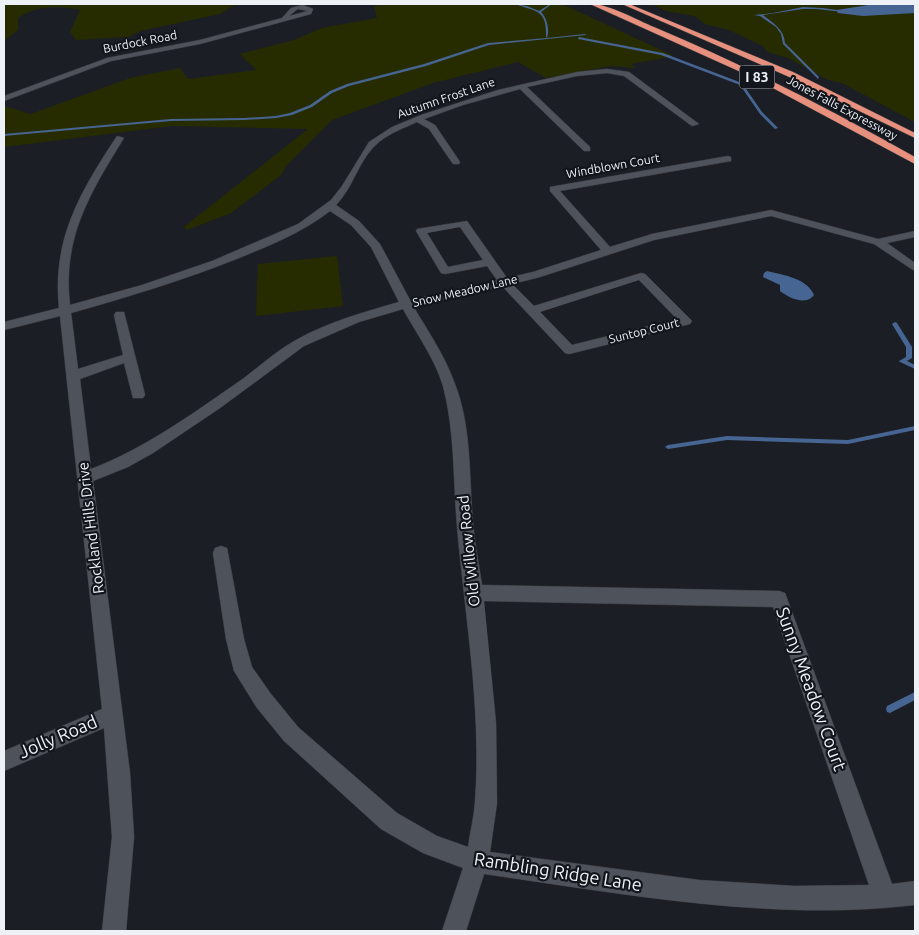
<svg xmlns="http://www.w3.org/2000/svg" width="919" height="935" font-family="Ubuntu,sans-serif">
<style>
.green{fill:#272c00}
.water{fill:#466592}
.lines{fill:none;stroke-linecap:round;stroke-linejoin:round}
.stream{fill:#466592;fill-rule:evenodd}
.minor-casing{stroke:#393c41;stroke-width:1}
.highway-casing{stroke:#393c41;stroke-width:1}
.minor{fill:#4e525a;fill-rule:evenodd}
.highway{fill:#e7907d;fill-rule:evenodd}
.labels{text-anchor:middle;stroke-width:4.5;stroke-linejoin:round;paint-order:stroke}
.far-street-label{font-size:12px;fill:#eef1f6;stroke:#12161c}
.shield{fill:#12161c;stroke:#acafb5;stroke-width:1}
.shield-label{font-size:14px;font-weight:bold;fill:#eef1f6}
.street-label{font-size:15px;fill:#eef1f6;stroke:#12161c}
.near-street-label{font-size:18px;fill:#eef1f6;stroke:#12161c}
</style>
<rect width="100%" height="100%" fill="#1b1f25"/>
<path class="green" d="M 4,4 L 236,4 L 220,14 L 140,31 L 128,37 L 76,40 L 70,32 L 80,10 C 59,6 37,5 18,18 L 18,30 L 4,41 Z
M 385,4 L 562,4 L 674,56 L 631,64 L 635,68 L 610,66 L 546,78 L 518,62 L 433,83 L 332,120 L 287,165 L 281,175 L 231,213 L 187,230 L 184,227 L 308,129 L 172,126 L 4,147 L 4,106 L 31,114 L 130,78 L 180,68 L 188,79 L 256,70 L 240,54 L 294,40 L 322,28 L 377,18 L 374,6 Z
M 651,4 L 915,4 L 915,122 L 842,83 L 828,80 L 788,58 L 768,52 L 763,46 L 729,30 L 705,24 L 695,16 L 666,11 Z
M 337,256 L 343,306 L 256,316 L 258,264 Z"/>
<path class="water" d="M 875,4 L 915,4 L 915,13 L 863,16 L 838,13 L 836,10 Z
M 767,271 C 783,275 807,278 814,295 C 806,306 789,298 780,291 L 780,285 L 763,277 L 764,273 Z"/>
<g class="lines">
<path class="stream" d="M 515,4 L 527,6 L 539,11 L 550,4 L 552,4 L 541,12 C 547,18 550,30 547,38 L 585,34 L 586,35 L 489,45 L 426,66 L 349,86 L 332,93 L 312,107 L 292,115 L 276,118 L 244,120 L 171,121 L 4,136 L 4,134 L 171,119 L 244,118 L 276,116 L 290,113 L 310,105 L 330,91 L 347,84 L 424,64 L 488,43 L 547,38 L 546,37 C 547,9 536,12 515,4 Z
M 803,7 L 823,8 L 844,11 L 843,12 L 816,9 L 803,9 L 763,15 C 773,23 784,29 785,43 L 819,77 L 818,79 L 783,44 L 781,34 L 776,27 L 760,16 L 754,15 L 773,13 Z
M 579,37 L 663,53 L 742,83 L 762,112 L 778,128 L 775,129 L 760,114 L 740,85 L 661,55 L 578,39 Z
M 895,322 L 897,323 L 912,347 L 912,358 L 907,361 L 915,365 L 915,369 L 900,362 L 899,361 L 906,357 L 906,347 L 892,324 Z
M 915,426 L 915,430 L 848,444 L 727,440 L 668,449 L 665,447 L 668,445 L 727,436 L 848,440 Z
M 915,692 L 915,700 L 890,713 L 887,712 L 886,709 L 887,706 Z"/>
<defs>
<path id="minor" d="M 303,5 L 313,9 L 311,14 L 200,44 L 111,61 L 4,101 L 4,96 L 107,58 L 200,40 L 282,18 L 291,8 ZM 298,9 L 308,11 L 289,16 Z
M 607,69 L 629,72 L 699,124 L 692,126 L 624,76 L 607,73 L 577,76 L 527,87 L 590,147 L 590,151 L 584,151 L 520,89 L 463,105 L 424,119 L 435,125 L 460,162 L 459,164 L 453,164 L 429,129 L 417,122 C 404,128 390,133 379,142 C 359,158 354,187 336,205 L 359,221 L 380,244 L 410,300 L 497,280 L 487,266 L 445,274 L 441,273 L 416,231 L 417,229 L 467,221 L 507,278 L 533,272 L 601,250 L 550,191 L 550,187 L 728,156 L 731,157 L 731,161 L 560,191 L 610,247 L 652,234 L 771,210 L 878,239 L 915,231 L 915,237 L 887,243 L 915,263 L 915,270 L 913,270 L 874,244 L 771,216 L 654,240 L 540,277 L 512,284 L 534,306 L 641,273 L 645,274 L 692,321 L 690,324 L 569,354 L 565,353 L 502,286 L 413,306 C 428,331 445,356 455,384 C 472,428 469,478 473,524 C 475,545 479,565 482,585 L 779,591 L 785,593 L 892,884 L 915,881 L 915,905 C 772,922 626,894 484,874 L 466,931 L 442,931 L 463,868 L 423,853 L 381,829 L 284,741 L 257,708 L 234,671 L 226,639 L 213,553 L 215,548 L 221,546 L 227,548 L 244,639 L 252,667 L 271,694 L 298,727 L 397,813 L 437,836 L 468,847 C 470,832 474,817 475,802 C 482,710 465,618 457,526 C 453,479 455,432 443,386 C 435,359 416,333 403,309 L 359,322 L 304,346 L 220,408 L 153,453 L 128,467 L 93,481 L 130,773 L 134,837 L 126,931 L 102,931 L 112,837 L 104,728 L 4,771 L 4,751 L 102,709 L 60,316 L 4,330 L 4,322 L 59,308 C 52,239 80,192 117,136 L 124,138 C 90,193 62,238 70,305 L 142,285 L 212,261 L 298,224 L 331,200 L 342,186 L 369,142 L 392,127 L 421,115 L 498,90 L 577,72 ZM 330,211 L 351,225 L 371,247 L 399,302 C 364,312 328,322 296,340 C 278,350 261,365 244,378 C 195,412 146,448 91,469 L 80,379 L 124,363 L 133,398 L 143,398 L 145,395 L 124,312 L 116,312 L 114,315 L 123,355 L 78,369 L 71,313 C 128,297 184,280 239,258 C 271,245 303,232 330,211 ZM 460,227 L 483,260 L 448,267 L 427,233 ZM 639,280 L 677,319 L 572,345 L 540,312 ZM 484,601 L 773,607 L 869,885 L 795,886 L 699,880 L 490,852 L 497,803 L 496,723 Z"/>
<path id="highway" d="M 590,4 C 607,3 637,20 654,27 C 744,65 830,109 915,157 L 915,164 L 754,78 Z
M 622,4 L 629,4 L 793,72 L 915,133 L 915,138 L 787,76 Z"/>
</defs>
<use href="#minor" class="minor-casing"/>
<use href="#highway" class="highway-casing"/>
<use href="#minor" class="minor"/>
<use href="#highway" class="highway"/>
</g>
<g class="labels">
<g class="far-street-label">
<text transform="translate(140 42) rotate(-11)" y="4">Burdock Road</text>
<text transform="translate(446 98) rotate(-19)" y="4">Autumn Frost Lane</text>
<text transform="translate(842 108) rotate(28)" y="4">Jones Falls Expressway</text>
<text transform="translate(613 166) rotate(-10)" y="4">Windblown Court</text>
<text transform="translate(465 291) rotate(-13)" y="4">Snow Meadow Lane</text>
<text transform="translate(644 331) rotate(-14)" y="4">Suntop Court</text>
</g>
<rect class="shield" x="739.5" y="65.5" width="35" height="23" rx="4"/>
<g class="shield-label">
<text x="757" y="82">I 83</text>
</g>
<g class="street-label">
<text transform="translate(91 528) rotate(-97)" y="5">Rockland Hills Drive</text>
<text transform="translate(469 551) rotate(-96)" y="5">Old Willow Road</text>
</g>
<g class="near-street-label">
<text transform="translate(811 689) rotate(70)" y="6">Sunny Meadow Court</text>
<text transform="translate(58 737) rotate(-23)" y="6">Jolly Road</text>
<text transform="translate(558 872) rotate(9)" y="6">Rambling Ridge Lane</text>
</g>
</g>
<rect width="919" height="935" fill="none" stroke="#eef1f6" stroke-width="10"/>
</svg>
